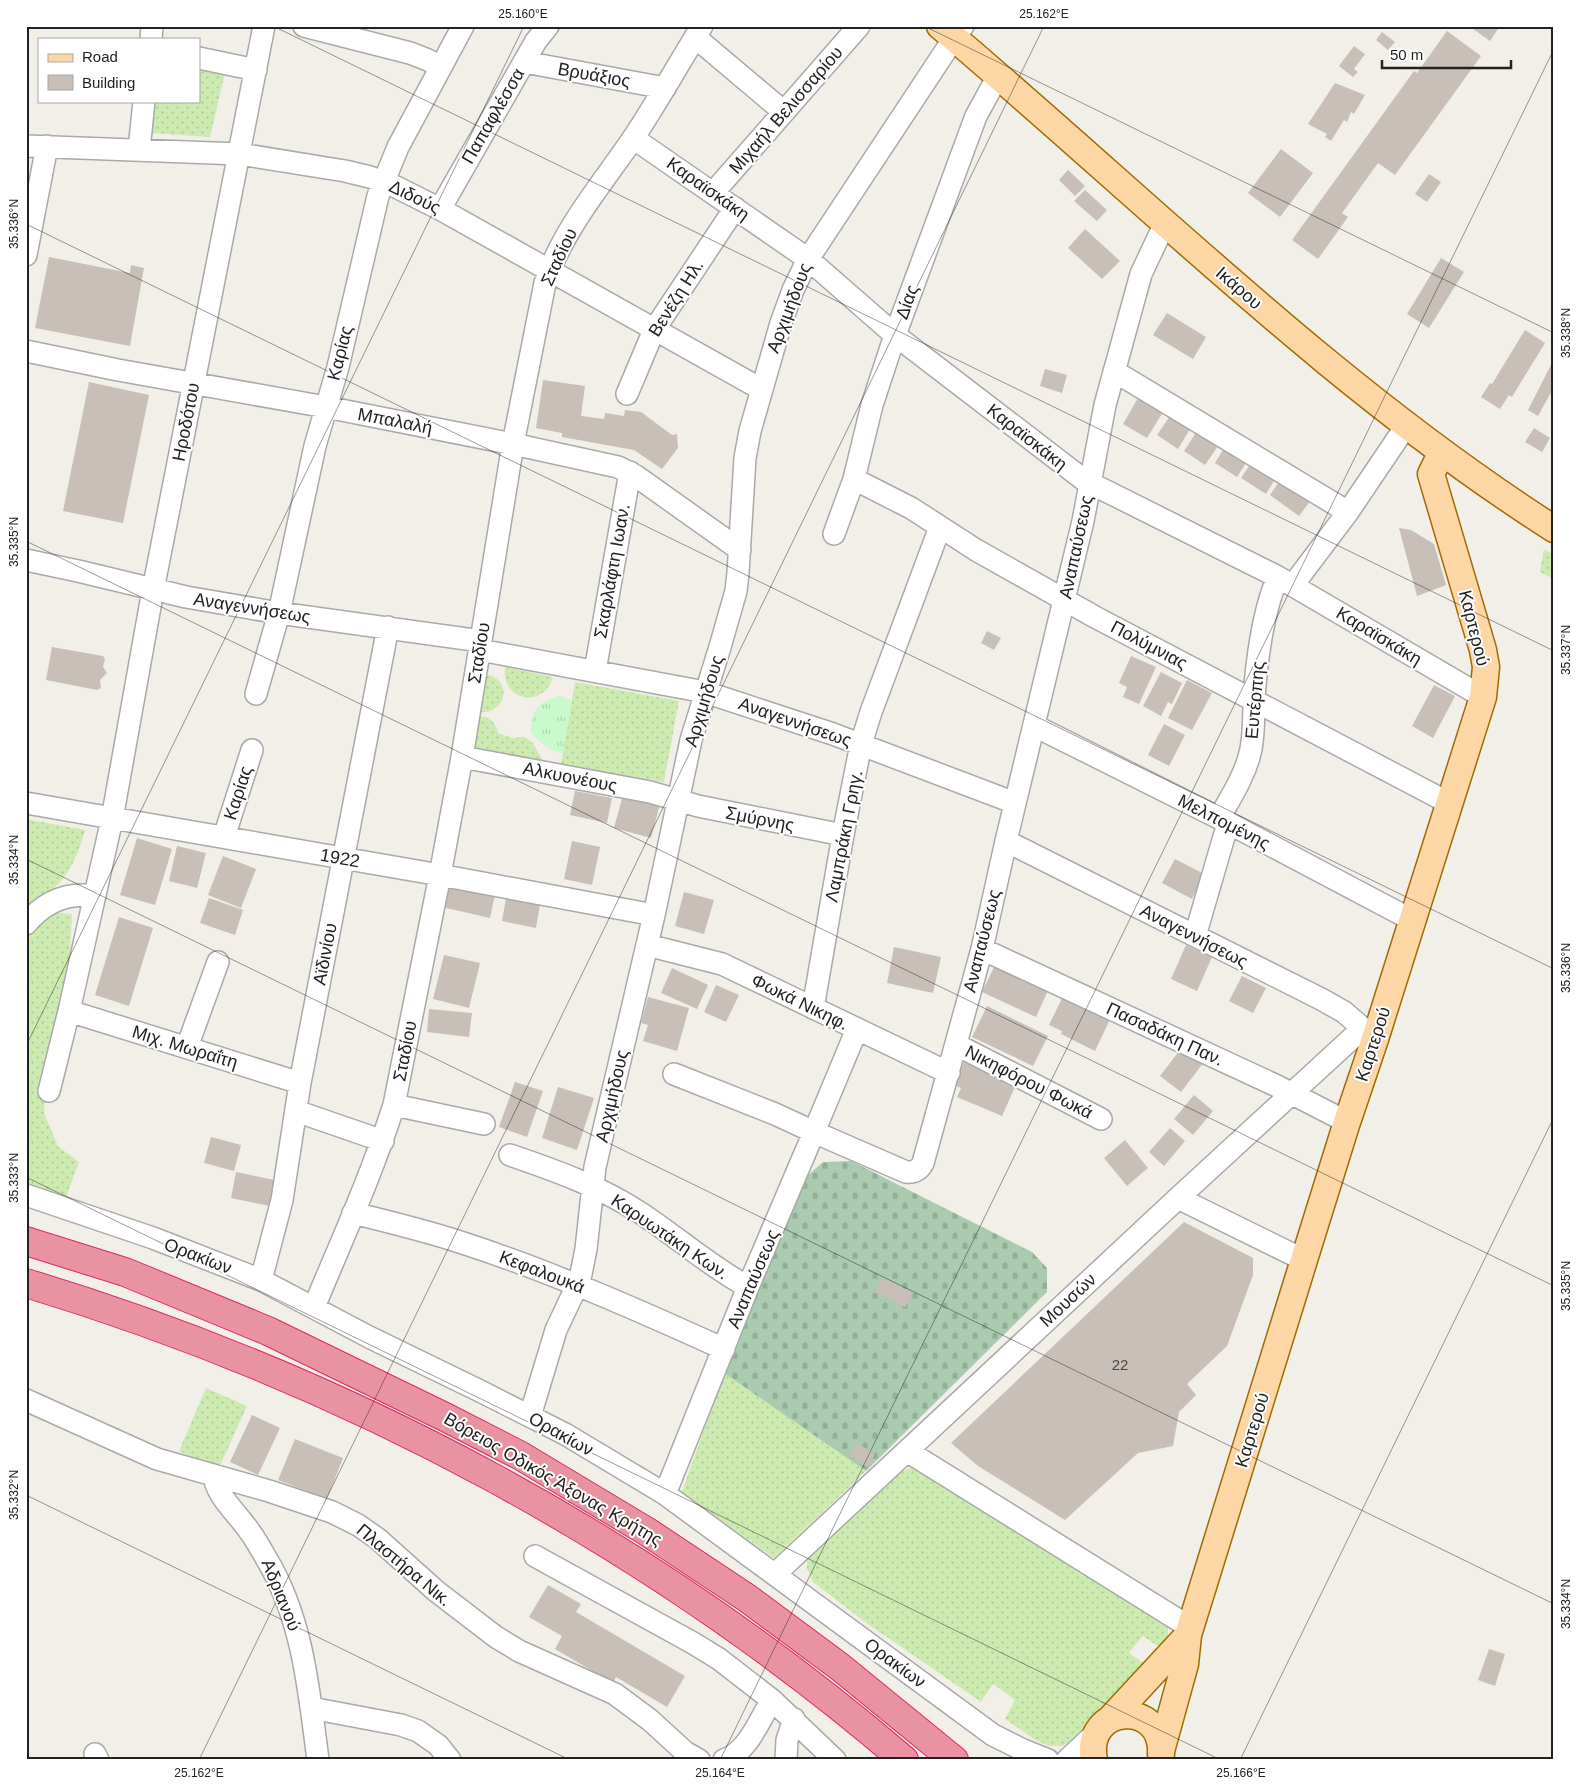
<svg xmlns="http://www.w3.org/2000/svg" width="1580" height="1786" font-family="Helvetica,sans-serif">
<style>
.grass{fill:url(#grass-dots)}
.cemetery{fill:url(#cemetery-stones)}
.park{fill:url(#park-tufts)}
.building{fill:#c7bfb8}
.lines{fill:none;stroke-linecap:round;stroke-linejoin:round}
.minor-casing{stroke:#a9a9a9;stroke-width:24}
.major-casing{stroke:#a06b00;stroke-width:29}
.highway-casing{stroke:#dc2a67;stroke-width:30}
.minor{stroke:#fff;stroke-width:21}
.major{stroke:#fcd6a4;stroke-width:26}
.highway{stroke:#e892a2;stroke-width:28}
.ticks{fill:none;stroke:#222;stroke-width:1;stroke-opacity:0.45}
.labels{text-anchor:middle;stroke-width:4;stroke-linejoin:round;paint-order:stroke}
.number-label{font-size:15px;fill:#4b4948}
.street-label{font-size:18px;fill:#222;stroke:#fff}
.neatline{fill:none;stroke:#222;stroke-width:2}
.ticks-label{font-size:12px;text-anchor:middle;fill:#222}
</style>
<defs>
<pattern id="grass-dots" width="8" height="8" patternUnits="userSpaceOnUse" patternTransform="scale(1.25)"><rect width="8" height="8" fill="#cdebb0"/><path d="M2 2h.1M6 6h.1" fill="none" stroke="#b0c997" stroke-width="1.8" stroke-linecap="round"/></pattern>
<pattern id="cemetery-stones" width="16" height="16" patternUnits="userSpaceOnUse" patternTransform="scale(1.25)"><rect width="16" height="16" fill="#aacbaf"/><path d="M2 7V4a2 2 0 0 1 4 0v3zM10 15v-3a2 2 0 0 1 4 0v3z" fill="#92ae96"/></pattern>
<pattern id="park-tufts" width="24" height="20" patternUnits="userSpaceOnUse" patternTransform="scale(1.25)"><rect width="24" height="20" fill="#c8facc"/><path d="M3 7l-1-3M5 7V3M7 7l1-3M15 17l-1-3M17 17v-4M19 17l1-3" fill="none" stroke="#acd6af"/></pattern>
</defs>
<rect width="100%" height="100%" fill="#f2efe9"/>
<path class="grass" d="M 199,69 L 225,73 L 210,137 L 151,133 L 156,101 L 199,101 Z
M 1544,549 L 1554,555 L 1554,579 L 1540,572 Z
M 505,667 L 553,677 C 543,710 501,701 505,667 Z
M 485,674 C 514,678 507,716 478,712 Z
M 575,682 L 679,701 L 664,782 L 561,765 Z
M 478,716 C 489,716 496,722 498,733 L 512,738 L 524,737 L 529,740 L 533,743 L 543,761 L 471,747 Z
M 26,819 L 85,830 C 74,872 60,886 26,911 Z
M 57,913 L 72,914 L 69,971 L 37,1088 L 45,1100 L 44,1113 L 58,1146 L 79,1162 L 65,1200 L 26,1188 L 26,940 L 48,916 Z
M 724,1373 L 866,1471 L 774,1558 L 682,1492 Z
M 206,1388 L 247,1406 L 218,1470 L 179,1451 Z
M 912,1467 L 1162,1621 L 1168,1628 L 1168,1637 L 1159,1647 L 1143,1636 L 1129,1653 L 1145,1664 L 1077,1737 L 1062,1746 L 1049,1746 L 1034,1739 L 1005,1719 L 1015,1700 L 993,1684 L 981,1702 L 865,1622 L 813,1582 L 807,1568 L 807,1561 L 815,1549 L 895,1475 Z"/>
<path class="cemetery" d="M 851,1161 L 1032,1252 L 1047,1268 L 1047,1292 L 866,1471 L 724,1373 L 807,1176 L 823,1162 Z"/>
<path class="park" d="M 560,696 L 572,700 L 563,754 C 548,749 542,744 531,733 C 529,712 540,699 560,696 Z"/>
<path class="building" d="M 1474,26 L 1500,26 L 1490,41 L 1473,29 Z
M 1447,31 L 1481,56 L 1395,175 L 1378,163 L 1342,213 L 1348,217 L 1318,259 L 1292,240 L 1414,71 L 1417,73 Z
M 1382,32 L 1395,42 L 1388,50 L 1376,40 Z
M 1354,46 L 1365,54 L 1354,69 L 1358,72 L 1353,77 L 1339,66 Z
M 1335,83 L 1365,95 L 1354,114 L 1351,112 L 1347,122 L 1344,120 L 1331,141 L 1325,137 L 1327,134 L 1308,124 Z
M 1281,149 L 1313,173 L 1280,217 L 1248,193 Z
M 1068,170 L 1085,186 L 1075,196 L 1059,180 Z
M 1429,174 L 1441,182 L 1427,202 L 1415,194 Z
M 1085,190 L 1107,210 L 1097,221 L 1074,201 Z
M 1085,229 L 1120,261 L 1102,279 L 1068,248 Z
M 49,257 L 130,273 L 131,265 L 144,268 L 130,346 L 35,328 Z
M 1441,258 L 1464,272 L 1429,328 L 1407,314 Z
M 1167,313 L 1206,337 L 1193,359 L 1153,335 Z
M 1525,330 L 1545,343 L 1512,397 L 1509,395 L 1500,409 L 1481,397 L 1490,383 L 1492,384 Z
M 1554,359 L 1554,387 L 1538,416 L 1528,410 Z
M 1045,369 L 1067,375 L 1062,393 L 1040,386 Z
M 543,380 L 585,386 L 581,416 L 604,419 L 605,413 L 624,416 L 625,410 L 641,412 L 672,435 L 677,434 L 678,448 L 662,469 L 634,450 L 562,437 L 562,433 L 536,428 Z
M 89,382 L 149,395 L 123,523 L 63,511 Z
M 1138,398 L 1163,412 L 1147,438 L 1123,424 Z
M 1170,416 L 1190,429 L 1178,449 L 1157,435 Z
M 1534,428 L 1550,438 L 1542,452 L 1525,442 Z
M 1197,431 L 1218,446 L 1205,465 L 1184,451 Z
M 1226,445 L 1248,460 L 1237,477 L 1215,463 Z
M 1253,460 L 1277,476 L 1266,494 L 1241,478 Z
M 1281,479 L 1311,500 L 1299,516 L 1270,495 Z
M 1399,528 L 1411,530 L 1434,544 L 1446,585 L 1417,596 Z
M 987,631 L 1001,638 L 994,650 L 981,643 Z
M 52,647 L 103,656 L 105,659 L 103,667 L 107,673 L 100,680 L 101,688 L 97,690 L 46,680 Z
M 1131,656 L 1156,667 L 1139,704 L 1123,697 L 1127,687 L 1119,683 Z
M 1161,672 L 1182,683 L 1172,704 L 1168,702 L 1161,716 L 1143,706 Z
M 1187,680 L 1212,693 L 1192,730 L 1168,718 Z
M 1434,685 L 1455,696 L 1433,738 L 1412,726 Z
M 1164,724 L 1185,735 L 1169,766 L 1148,755 Z
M 575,791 L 612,798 L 607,823 L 570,815 Z
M 623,795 L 660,804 L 651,838 L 614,828 Z
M 137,838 L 172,849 L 155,905 L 120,895 Z
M 572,841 L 600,847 L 592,885 L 564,879 Z
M 177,846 L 206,853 L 197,888 L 169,881 Z
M 223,856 L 256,869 L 241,908 L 208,895 Z
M 1175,859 L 1204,874 L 1192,899 L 1162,883 Z
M 447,880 L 496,890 L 490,918 L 442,907 Z
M 684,892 L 714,900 L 704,934 L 675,926 Z
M 507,893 L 541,899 L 536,928 L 502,921 Z
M 209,898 L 243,910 L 235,935 L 200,923 Z
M 119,917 L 153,928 L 129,1006 L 95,995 Z
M 1186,945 L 1212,957 L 1197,991 L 1171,979 Z
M 894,947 L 941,957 L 933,993 L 887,983 Z
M 444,955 L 480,963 L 469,1008 L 433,999 Z
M 997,961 L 1050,986 L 1036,1017 L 982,992 Z
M 672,968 L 708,985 L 697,1009 L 661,993 Z
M 1242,976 L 1266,988 L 1253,1013 L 1229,1001 Z
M 716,985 L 739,995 L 726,1022 L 704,1012 Z
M 1066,990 L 1113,1013 L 1095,1051 L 1061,1034 L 1062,1031 L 1049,1025 Z
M 648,997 L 689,1008 L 677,1051 L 643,1041 L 648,1025 L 641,1023 Z
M 987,1006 L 1048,1036 L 1033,1066 L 972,1037 Z
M 429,1009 L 472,1013 L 469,1037 L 427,1032 Z
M 1183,1046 L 1204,1062 L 1181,1092 L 1160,1076 Z
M 966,1057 L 1018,1080 L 1002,1116 L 957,1097 L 961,1088 L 954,1085 Z
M 515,1082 L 543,1091 L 527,1137 L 499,1127 Z
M 558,1087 L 594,1098 L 577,1150 L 542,1138 Z
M 1194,1095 L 1213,1111 L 1193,1135 L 1174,1119 Z
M 1170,1128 L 1185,1141 L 1164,1166 L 1149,1152 Z
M 211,1137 L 241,1145 L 234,1171 L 204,1163 Z
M 1125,1140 L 1148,1168 L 1127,1186 L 1104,1158 Z
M 236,1172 L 279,1181 L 274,1207 L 231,1198 Z
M 1184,1222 L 1253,1258 L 1253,1275 L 1227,1346 L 1187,1384 L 1196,1395 L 1179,1412 L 1173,1446 L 1138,1453 L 1065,1520 L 978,1466 L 951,1443 Z
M 883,1278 L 913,1293 L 905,1307 L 875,1292 Z
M 252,1415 L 280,1428 L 258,1475 L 230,1462 Z
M 295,1439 L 343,1458 L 327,1499 L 278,1480 Z
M 857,1443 L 875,1454 L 867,1467 L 849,1455 Z
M 548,1585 L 581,1604 L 576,1612 L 685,1676 L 667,1707 L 616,1677 L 613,1683 L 555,1649 L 562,1636 L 529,1617 Z
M 1489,1649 L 1505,1654 L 1495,1686 L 1478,1680 Z"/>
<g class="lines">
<defs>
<path id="minor" d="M 304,26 L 410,53 L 428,60 L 440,67
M 695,37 L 784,112
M 151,39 L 152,26
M 199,58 L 256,70
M 524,62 L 665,88
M 633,138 L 808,259 L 895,335 L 1084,480 L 1278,577 L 1483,697
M 26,146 L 240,154 L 345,171 L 370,177 L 394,186 L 440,209 L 761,389
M 139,150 L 144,101
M 713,193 L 859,26
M 440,209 L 536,41 L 548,26
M 26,255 L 47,146
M 26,351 L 118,370 L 326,407 L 513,444 L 618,467 L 636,476 L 740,550
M 1114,371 L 1348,512
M 627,394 L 654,330 L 735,208
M 854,479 L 911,508 L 976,550 L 1095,617 L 1449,803
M 834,534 L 854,479 L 872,405 L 895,335 L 976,116 L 998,76
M 26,560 L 78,571 L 186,597 L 279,613 L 481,641
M 1293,585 L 1348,512 L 1406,426
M 480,650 L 705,692 L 833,734 L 1015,803
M 595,671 L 630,472
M 256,694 L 279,613 L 315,446 L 338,367 L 378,196 L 398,147 L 463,26
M 1035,726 L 1219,818 L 1412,920
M 462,757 L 650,792 L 698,806 L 843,835
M 26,803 L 440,875 L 654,915
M 1219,818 C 1231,797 1246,774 1251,749 C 1255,728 1253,706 1255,685 C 1258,652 1265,606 1278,577
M 224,837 L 252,750
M 1006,841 L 1321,999 L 1344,1012 L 1373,1037
M 26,924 C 44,902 67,892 95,896
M 1195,936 L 1228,823
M 647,945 L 722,964 L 949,1073
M 982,949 L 1277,1086 L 1347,1122
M 813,1008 L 843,835 L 861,744 L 871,712 L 940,527
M 69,1011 L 300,1083
M 957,1045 L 1101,1119
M 187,1047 L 218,962
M 674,1074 L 775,1114 L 814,1132 L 857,1029
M 49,1091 L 69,1011 L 112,819 L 153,590 L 264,26
M 394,1105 L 484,1124
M 296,1111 L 383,1141
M 510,1155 C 554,1170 599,1186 639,1212 C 676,1236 709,1266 748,1287
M 26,1195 L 153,1238 L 261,1280 L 369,1337 L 482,1392 L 565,1434 L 665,1494 L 993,1735 L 1023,1750 L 1048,1760
M 1178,1198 L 1304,1260
M 353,1213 C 390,1222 427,1231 463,1243 C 552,1272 638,1310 724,1349
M 261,1280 L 282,1200 L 300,1083 L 388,627
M 314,1307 C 342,1240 372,1174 394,1105 L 440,875 L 462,757 L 513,444 L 545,283 C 563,229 602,184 634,137 C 658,101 679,63 702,26
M 26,1400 L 157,1459 L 269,1491 L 332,1512 L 358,1525 L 378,1539 L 436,1591 L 496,1637 L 519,1651 L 615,1694 L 650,1720 L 685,1752 L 699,1760
M 530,1416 L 556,1330 L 580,1279 L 586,1249 L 595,1167 L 654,915 L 691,740 L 720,647 L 736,591 L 738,573 L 745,458 L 750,431 L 781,323 L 793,290 L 808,259 L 954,38 L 963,26
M 907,1451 L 1191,1628
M 214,1475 C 215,1495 239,1515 250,1532 C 256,1540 261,1549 266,1558 C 303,1619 309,1691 318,1760
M 665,1494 L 748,1287 L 814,1132 L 906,1172 C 914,1173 919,1170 923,1163 L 982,949 L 1006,841 L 1083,521 L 1105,405 L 1141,274 L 1165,223
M 535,1556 L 693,1643 L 719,1659 L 772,1700 L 835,1760
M 775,1574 L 1178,1198 L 1363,1028
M 311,1708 L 401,1725 L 418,1731 L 438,1745 L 450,1760
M 95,1754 L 98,1760
M 724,1760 C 749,1751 759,1720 772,1700
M 786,1760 L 787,1740 L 794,1719
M 1067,1760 L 1095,1734"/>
<path id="major" d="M 940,26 C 1143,197 1330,386 1554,529
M 1111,1718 L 1188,1635
M 1161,1751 L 1185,1664 L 1188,1635 L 1304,1260 L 1347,1122 L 1375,1039 L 1483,697 L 1486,667 L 1483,650 L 1431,474 L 1442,452
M 1094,1760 C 1083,1704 1164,1699 1161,1754"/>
<path id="highway" d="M 26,1241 L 125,1272 L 268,1331 L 445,1417 L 521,1456 L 646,1531 L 747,1598 L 840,1667 L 954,1760
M 26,1283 C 347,1380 650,1542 904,1760"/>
</defs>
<use href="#minor" class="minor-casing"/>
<use href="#major" class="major-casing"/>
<use href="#highway" class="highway-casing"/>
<use href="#minor" class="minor"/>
<use href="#major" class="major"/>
<use href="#highway" class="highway"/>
</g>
<path class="ticks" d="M 273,26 L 1554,651M 924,26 L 1554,333M 26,224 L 1554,969M 26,541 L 1554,1286M 26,859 L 1554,1604M 26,1046 L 524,26M 26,1177 L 1221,1760M 26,1495 L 570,1760M 199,1760 L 1044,26M 720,1760 L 1554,49M 1240,1760 L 1554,1117"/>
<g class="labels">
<g class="number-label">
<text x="1120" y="1370">22</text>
</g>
<g class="street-label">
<text transform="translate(594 75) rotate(10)" y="6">Βρυάξιος</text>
<text transform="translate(786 110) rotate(-49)" y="6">Μιχαήλ Βελισσαρίου</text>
<text transform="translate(493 116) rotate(-60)" y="6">Παπαφλέσσα</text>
<text transform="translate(708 189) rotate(35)" y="6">Καραϊσκάκη</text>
<text transform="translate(415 197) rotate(26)" y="6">Διδούς</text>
<text transform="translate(559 257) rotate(-65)" y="6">Σταδίου</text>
<text transform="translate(1239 288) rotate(41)" y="6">Ικάρου</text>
<text transform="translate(676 298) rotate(-58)" y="6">Βενέζη Ηλ.</text>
<text transform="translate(907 302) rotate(-70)" y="6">Δίας</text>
<text transform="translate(789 308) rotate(-69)" y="6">Αρχιμήδους</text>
<text transform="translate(340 353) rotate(-76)" y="6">Καρίας</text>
<text transform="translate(395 421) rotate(11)" y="6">Μπαλαλή</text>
<text transform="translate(186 422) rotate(-79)" y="6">Ηροδότου</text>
<text transform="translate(1027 437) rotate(38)" y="6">Καραϊσκάκη</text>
<text transform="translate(1076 547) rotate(-78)" y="6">Αναπαύσεως</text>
<text transform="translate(612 571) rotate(-80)" y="6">Σκαρλάφτη Ιωαν.</text>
<text transform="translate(252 608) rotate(9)" y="6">Αναγεννήσεως</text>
<text transform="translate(1474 628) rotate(76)" y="6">Καρτερού</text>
<text transform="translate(1379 636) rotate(31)" y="6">Καραϊσκάκη</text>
<text transform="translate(1149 645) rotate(28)" y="6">Πολύμνιας</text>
<text transform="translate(479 653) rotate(-81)" y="6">Σταδίου</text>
<text transform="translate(1255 700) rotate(-85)" y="6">Ευτέρπης</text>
<text transform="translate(704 701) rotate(-73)" y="6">Αρχιμήδους</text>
<text transform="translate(795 722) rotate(19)" y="6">Αναγεννήσεως</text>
<text transform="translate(570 777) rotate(11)" y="6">Αλκυονέους</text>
<text transform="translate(238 793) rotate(-72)" y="6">Καρίας</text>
<text transform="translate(760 819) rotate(11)" y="6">Σμύρνης</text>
<text transform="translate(1224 822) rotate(27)" y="6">Μελπομένης</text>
<text transform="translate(844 836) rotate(-79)" y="6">Λαμπράκη Γρηγ.</text>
<text transform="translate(340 858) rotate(10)" y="6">1922</text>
<text transform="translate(1194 936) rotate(27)" y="6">Αναγεννήσεως</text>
<text transform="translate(982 941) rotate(-76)" y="6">Αναπαύσεως</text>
<text transform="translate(325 954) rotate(-79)" y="6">Αϊδινίου</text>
<text transform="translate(800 1002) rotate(26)" y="6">Φωκά Νικηφ.</text>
<text transform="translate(1165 1034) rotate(25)" y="6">Πασαδάκη Παν.</text>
<text transform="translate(1373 1044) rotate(-72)" y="6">Καρτερού</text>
<text transform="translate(185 1047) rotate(17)" y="6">Μιχ. Μωραΐτη</text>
<text transform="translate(405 1051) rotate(-79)" y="6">Σταδίου</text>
<text transform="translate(1029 1082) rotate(27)" y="6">Νικηφόρου Φωκά</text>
<text transform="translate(612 1096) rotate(-77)" y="6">Αρχιμήδους</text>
<text transform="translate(670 1237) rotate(34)" y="6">Καρυωτάκη Κων.</text>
<text transform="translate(198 1256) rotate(21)" y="6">Ορακίων</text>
<text transform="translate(542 1272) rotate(21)" y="6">Κεφαλουκά</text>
<text transform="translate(753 1279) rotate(-67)" y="6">Αναπαύσεως</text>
<text transform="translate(1068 1300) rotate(-43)" y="6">Μουσών</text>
<text transform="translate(1252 1430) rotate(-73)" y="6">Καρτερού</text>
<text transform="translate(561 1434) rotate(29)" y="6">Ορακίων</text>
<text transform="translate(553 1479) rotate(30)" y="6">Βόρειος Οδικός Άξονας Κρήτης</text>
<text transform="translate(404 1565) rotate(40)" y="6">Πλαστήρα Νικ.</text>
<text transform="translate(281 1595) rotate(68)" y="6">Αδριανού</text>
<text transform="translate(895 1663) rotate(36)" y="6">Ορακίων</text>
</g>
</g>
<rect width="1580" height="1786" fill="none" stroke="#ffffff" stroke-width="55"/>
<rect x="38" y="38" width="162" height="65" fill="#ffffff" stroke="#a7a7a7"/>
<rect x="48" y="54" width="25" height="8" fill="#fcd6a4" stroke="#a7a7a7"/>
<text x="82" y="62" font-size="15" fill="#222222">Road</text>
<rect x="48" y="75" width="25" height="15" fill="#c7bfb8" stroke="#a7a7a7"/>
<text x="82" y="88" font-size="15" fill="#222222">Building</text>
<path d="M1382 60v8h129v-8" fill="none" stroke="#222222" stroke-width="2.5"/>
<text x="1390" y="60" font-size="15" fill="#222222" stroke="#ffffff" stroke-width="4" paint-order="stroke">50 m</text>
<rect x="28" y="28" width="1524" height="1730" class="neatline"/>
<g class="ticks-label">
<text x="523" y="18">25.160°E</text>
<text x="1044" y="18">25.162°E</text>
<text transform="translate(14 224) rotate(-90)" y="4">35.336°N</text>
<text transform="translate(1566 333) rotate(-90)" y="4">35.338°N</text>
<text transform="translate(14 542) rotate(-90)" y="4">35.335°N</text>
<text transform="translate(1566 650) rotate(-90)" y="4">35.337°N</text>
<text transform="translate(14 860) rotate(-90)" y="4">35.334°N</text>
<text transform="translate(1566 968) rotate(-90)" y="4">35.336°N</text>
<text transform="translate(14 1178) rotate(-90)" y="4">35.333°N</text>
<text transform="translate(1566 1286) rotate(-90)" y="4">35.335°N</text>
<text transform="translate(14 1495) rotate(-90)" y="4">35.332°N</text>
<text transform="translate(1566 1604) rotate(-90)" y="4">35.334°N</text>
<text x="199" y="1777">25.162°E</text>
<text x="720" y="1777">25.164°E</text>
<text x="1241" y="1777">25.166°E</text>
</g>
</svg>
